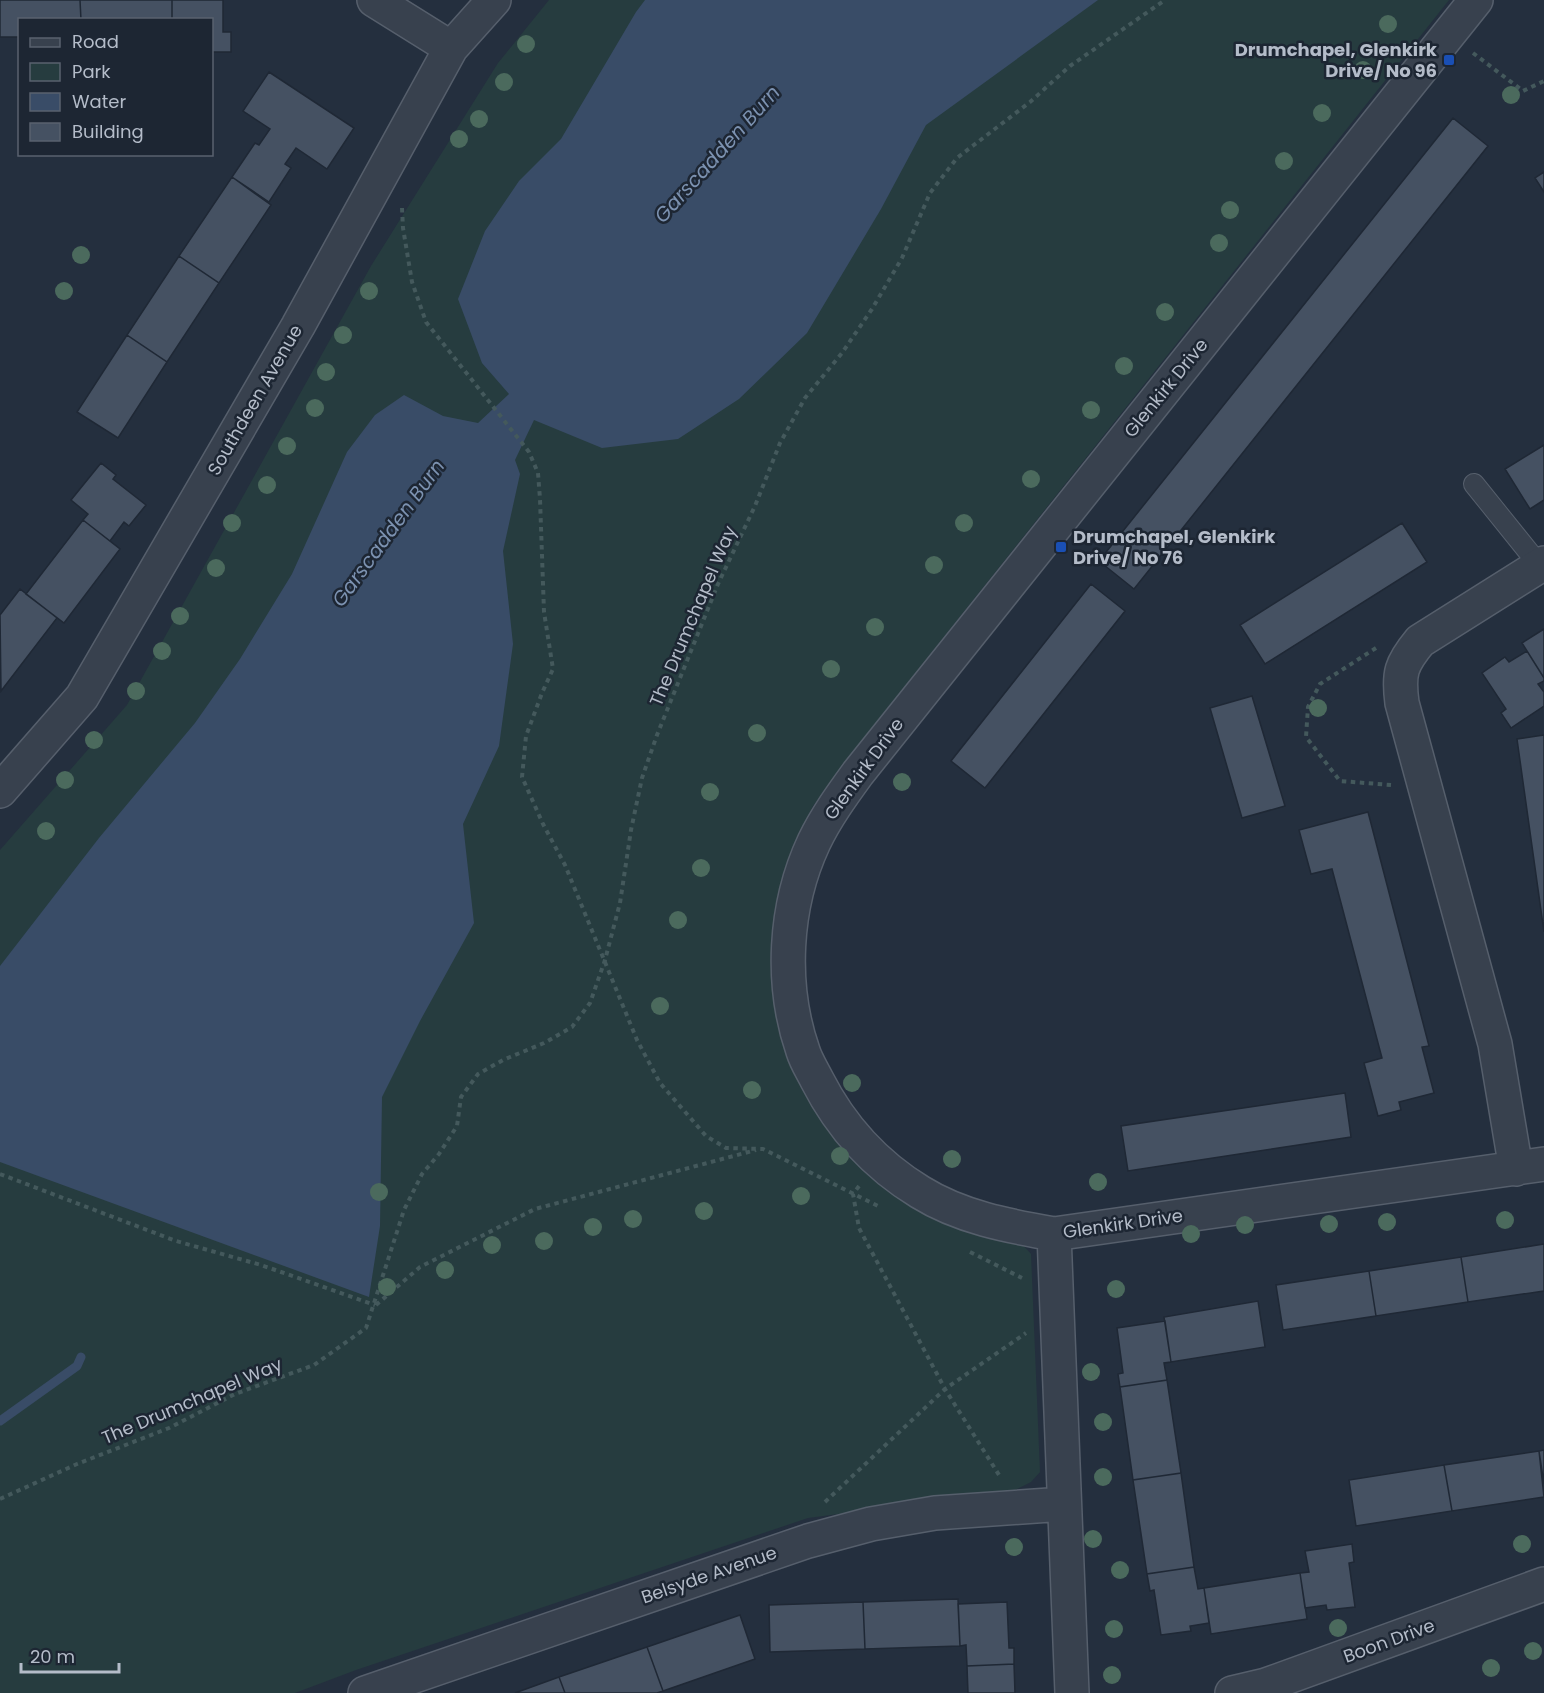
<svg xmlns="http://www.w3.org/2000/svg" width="1544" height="1693" font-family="Poppins,sans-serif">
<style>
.green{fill:#263c3f}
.water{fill:#394c67}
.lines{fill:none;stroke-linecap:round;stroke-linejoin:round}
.stream{stroke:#394c67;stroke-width:9}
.building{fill:#455162;stroke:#1f2835;stroke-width:1.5}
.lane-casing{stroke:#565f6c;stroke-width:22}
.street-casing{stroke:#565f6c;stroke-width:36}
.path{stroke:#44595c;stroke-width:4;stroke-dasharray:4.5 4.5;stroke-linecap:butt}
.lane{stroke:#38414e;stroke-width:20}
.street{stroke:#38414e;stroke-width:33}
.tree{fill:#4b6a5d}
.transit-dot{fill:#1a4fb4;stroke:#1d2633;stroke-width:2}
.labels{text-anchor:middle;stroke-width:5;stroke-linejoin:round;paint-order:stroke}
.poi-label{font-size:18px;font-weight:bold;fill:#b4bcc9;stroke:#1d2633;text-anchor:end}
.street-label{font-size:18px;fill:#b4bcc9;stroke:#1d2633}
.water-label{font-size:20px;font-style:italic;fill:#7c92b1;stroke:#1d2633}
</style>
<rect width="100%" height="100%" fill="#242f3e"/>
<path class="green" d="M 549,0 L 1449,0 L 859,744 L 813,806 L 792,850 L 777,905 L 772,956 L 779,1017 L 815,1106 L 1023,1245 L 1031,1254 L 1040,1472 L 1031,1482 L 1013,1491 L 808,1518 L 356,1670 L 295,1693 L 0,1693 L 0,850 L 127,705 L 371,266 L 498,63 Z"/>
<path class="water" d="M 645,0 L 1098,0 L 926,125 L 881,209 L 807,333 L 739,399 L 678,439 L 602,448 L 534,420 L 515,460 L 520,474 L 503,551 L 513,644 L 499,746 L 463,824 L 474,923 L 420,1021 L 382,1097 L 380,1226 L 369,1297 L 0,1162 L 0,966 L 99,838 L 195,723 L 240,659 L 292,574 L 347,452 L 375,415 L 404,395 L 443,416 L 478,423 L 509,394 L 482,363 L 458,299 L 485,231 L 519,181 L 561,139 L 636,12 Z"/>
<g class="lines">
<path class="stream" d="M 0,1421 L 77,1366 L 81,1357"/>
</g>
<path class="building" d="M 0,0 L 80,0 L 81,20 L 20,20 L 20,37 L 0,37 Z
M 80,0 L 172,0 L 172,20 L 81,20 Z
M 172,0 L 223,0 L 223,32 L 231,32 L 231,52 L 212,52 L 212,20 L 172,20 Z
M 269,72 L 354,128 L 327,169 L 296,148 L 285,164 L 291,168 L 269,202 L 232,177 L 255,143 L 259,145 L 270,129 L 243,111 Z
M 1453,118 L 1488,146 L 1134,589 L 1099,561 Z
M 1544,172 L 1544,192 L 1535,178 Z
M 232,177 L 271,205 L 219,283 L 179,256 Z
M 179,256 L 219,283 L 167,362 L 127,335 Z
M 127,335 L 167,362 L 118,438 L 77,412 Z
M 1544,445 L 1544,500 L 1530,509 L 1505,469 Z
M 101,463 L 116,475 L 113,479 L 146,505 L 129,526 L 124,522 L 110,541 L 83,520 L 88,514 L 71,500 Z
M 83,520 L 120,549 L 64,623 L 26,594 Z
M 1402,523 L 1427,562 L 1265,664 L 1240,625 Z
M 1091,584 L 1125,611 L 985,788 L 951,761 Z
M 20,589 L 57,618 L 1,691 L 0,615 Z
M 1544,629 L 1544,678 L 1522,643 Z
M 1527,651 L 1544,678 L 1544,681 L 1538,684 L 1544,692 L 1544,706 L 1511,728 L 1501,713 L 1506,709 L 1482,673 L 1505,657 L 1509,662 Z
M 1252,696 L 1285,806 L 1242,818 L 1210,708 Z
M 1544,735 L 1544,932 L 1517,739 Z
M 1368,812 L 1429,1046 L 1422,1047 L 1434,1093 L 1399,1102 L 1401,1110 L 1378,1116 L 1364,1063 L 1382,1058 L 1332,869 L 1311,874 L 1299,830 Z
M 1345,1093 L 1351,1137 L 1128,1171 L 1121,1126 Z
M 1544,1244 L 1544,1291 L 1468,1302 L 1461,1257 Z
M 1461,1257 L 1468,1302 L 1376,1316 L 1369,1271 Z
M 1369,1271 L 1376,1316 L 1283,1330 L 1276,1285 Z
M 1258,1301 L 1265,1347 L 1171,1362 L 1164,1317 Z
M 1165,1321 L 1171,1362 L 1164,1363 L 1167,1380 L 1120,1387 L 1118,1374 L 1123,1373 L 1117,1328 Z
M 1167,1380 L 1181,1473 L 1133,1480 L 1120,1387 Z
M 1544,1450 L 1544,1484 L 1539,1451 Z
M 1539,1451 L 1544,1497 L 1452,1511 L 1444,1465 Z
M 1444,1465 L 1452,1511 L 1356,1526 L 1349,1480 Z
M 1181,1473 L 1194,1567 L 1147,1574 L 1133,1480 Z
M 1352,1544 L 1354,1562 L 1349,1563 L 1355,1607 L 1327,1610 L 1326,1605 L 1305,1608 L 1300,1573 L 1309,1572 L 1305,1551 Z
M 1194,1567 L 1198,1589 L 1204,1588 L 1209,1623 L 1190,1626 L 1191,1631 L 1161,1635 L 1154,1590 L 1150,1591 L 1147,1574 Z
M 1300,1573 L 1307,1619 L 1211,1634 L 1204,1588 Z
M 958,1599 L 960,1646 L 865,1649 L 863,1602 Z
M 863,1602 L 865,1649 L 770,1652 L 769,1605 Z
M 1007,1602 L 1009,1648 L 1014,1648 L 1014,1664 L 967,1666 L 966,1645 L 960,1646 L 958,1604 Z
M 740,1615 L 755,1659 L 663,1691 L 647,1647 Z
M 647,1647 L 663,1691 L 657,1693 L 565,1693 L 559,1677 Z
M 1014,1664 L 1015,1693 L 968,1693 L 967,1666 Z
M 559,1677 L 565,1693 L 515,1693 Z"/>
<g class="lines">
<defs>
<path id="lane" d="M 1474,484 L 1540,566"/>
<path id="street" d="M 374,0 L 451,48
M 1476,0 L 858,773 C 842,795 826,817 814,842 C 784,906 780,985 803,1051 C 806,1061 812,1070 817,1080 C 841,1127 874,1164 920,1192 C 960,1217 1008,1226 1054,1234 L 1544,1164
M 0,791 L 82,697 L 298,326 L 451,48 L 494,0
M 1516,1169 L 1495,1044 L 1402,703 C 1398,673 1401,664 1420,641 L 1544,563
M 1054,1234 L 1072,1693
M 365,1693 L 808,1541 L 871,1524 L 935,1513 L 1064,1504
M 1232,1693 L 1266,1685 L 1544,1584"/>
</defs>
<use href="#lane" class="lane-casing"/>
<use href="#street" class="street-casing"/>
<path class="path" d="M 1473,53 L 1523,91 L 1544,81
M 402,208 L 403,228 L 412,282 L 426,322 L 529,452 L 538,473 L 540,499 L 544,612 L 553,669 L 542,693 L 526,736 L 522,777 L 543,824 L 565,865 L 637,1040 L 660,1083 L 706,1136 L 726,1148 L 763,1149 L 880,1207
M 1376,648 L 1320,684 L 1308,707 L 1306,737 L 1340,781 L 1391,785
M 0,1174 L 176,1241 L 261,1265 L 375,1305
M 859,1186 L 853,1194 L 859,1228 L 945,1389 L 999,1475
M 970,1252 L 1022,1278
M 376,1305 L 420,1267 L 535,1209 L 756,1150
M 0,1499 L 77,1464 L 169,1428 L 235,1394 L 314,1365 L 366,1328 L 404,1210 L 422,1174 L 439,1154 L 457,1126 L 461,1097 L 478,1074 L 503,1060 L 544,1043 L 572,1027 L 590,1003 L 605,960 L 620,903 L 631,830 L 642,778 L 657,735 L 718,584 L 755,506 L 780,443 L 805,398 L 842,353 L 872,309 L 902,258 L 930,193 L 957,158 L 1030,102 L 1070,66 L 1165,0
M 825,1502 L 945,1389 L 1026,1333"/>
<use href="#lane" class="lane"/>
<use href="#street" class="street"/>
</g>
<g class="tree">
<circle cx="1388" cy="24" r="9"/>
<circle cx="526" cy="44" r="9"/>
<circle cx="1363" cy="70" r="9"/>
<circle cx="504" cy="82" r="9"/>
<circle cx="1511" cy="95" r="9"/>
<circle cx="1322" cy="113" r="9"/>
<circle cx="479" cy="119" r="9"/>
<circle cx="459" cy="139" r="9"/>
<circle cx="1284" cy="161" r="9"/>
<circle cx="1230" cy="210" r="9"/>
<circle cx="1219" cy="243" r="9"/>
<circle cx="81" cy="255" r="9"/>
<circle cx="64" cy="291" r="9"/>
<circle cx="369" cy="291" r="9"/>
<circle cx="1165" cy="312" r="9"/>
<circle cx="343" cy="335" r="9"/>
<circle cx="1124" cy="366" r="9"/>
<circle cx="326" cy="372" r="9"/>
<circle cx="315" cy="408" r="9"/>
<circle cx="1091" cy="410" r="9"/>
<circle cx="287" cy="446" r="9"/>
<circle cx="1031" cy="479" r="9"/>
<circle cx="267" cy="485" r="9"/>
<circle cx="232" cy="523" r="9"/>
<circle cx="964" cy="523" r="9"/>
<circle cx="934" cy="565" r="9"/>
<circle cx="216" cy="568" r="9"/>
<circle cx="180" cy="616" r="9"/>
<circle cx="875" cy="627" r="9"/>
<circle cx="162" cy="651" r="9"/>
<circle cx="831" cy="669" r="9"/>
<circle cx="136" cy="691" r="9"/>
<circle cx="1318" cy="708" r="9"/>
<circle cx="757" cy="733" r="9"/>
<circle cx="94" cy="740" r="9"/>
<circle cx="65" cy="780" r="9"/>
<circle cx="902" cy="782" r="9"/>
<circle cx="710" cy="792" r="9"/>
<circle cx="46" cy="831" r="9"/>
<circle cx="701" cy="868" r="9"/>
<circle cx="678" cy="920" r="9"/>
<circle cx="660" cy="1006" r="9"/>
<circle cx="852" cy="1083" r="9"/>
<circle cx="752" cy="1090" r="9"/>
<circle cx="840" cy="1156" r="9"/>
<circle cx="952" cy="1159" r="9"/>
<circle cx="1098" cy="1182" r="9"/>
<circle cx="379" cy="1192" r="9"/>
<circle cx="801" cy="1196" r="9"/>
<circle cx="704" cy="1211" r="9"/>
<circle cx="633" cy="1219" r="9"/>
<circle cx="1505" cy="1220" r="9"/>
<circle cx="1387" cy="1222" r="9"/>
<circle cx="1329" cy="1224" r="9"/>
<circle cx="1245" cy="1225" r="9"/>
<circle cx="593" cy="1227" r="9"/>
<circle cx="1191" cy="1234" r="9"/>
<circle cx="544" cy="1241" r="9"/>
<circle cx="492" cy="1245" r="9"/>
<circle cx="445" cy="1270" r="9"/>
<circle cx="387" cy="1287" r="9"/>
<circle cx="1116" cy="1289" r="9"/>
<circle cx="1091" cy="1372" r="9"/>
<circle cx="1103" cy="1422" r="9"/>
<circle cx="1103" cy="1477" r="9"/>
<circle cx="1093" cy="1539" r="9"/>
<circle cx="1522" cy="1544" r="9"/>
<circle cx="1014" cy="1547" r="9"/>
<circle cx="1120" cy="1570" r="9"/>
<circle cx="1338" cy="1628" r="9"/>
<circle cx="1114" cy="1629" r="9"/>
<circle cx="1533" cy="1651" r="9"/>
<circle cx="1491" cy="1668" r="9"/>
<circle cx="1112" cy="1675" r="9"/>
</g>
<g class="transit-dot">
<rect x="1443" y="54" width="12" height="12" rx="3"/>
<rect x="1055" y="541" width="12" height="12" rx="3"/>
</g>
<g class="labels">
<g class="poi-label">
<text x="1437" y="56">Drumchapel, Glenkirk<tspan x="1437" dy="21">Drive/ No 96</tspan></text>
<text x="1073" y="543" text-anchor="start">Drumchapel, Glenkirk<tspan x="1073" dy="21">Drive/ No 76</tspan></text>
</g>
<g class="street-label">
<text transform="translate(1166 388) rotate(-51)" y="6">Glenkirk Drive</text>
<text transform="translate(255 400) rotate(-60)" y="6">Southdeen Avenue</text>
<text transform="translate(693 616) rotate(-67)" y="6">The Drumchapel Way</text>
<text transform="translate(864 769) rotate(-54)" y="6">Glenkirk Drive</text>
<text transform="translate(1123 1224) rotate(-8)" y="6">Glenkirk Drive</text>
<text transform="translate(192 1401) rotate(-23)" y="6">The Drumchapel Way</text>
<text transform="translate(709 1575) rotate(-19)" y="6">Belsyde Avenue</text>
<text transform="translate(1389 1641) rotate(-20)" y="6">Boon Drive</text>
</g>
<g class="water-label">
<text transform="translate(717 154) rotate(-48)" y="7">Garscadden Burn</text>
<text transform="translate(388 533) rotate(-54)" y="7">Garscadden Burn</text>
</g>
</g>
<rect x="18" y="18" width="195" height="138" fill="#1d2633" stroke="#59626f" stroke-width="1.5"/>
<rect x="30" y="38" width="30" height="9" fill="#38414e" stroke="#59626f" stroke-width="1.5"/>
<text x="72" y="48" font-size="18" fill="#b4bcc9">Road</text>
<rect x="30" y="63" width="30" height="18" fill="#263c3f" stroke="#59626f" stroke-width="1.5"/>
<text x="72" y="78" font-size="18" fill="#b4bcc9">Park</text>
<rect x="30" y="93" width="30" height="18" fill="#394c67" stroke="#59626f" stroke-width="1.5"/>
<text x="72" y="108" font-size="18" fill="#b4bcc9">Water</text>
<rect x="30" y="123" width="30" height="18" fill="#455162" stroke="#59626f" stroke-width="1.5"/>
<text x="72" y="138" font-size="18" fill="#b4bcc9">Building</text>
<path d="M21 1663v9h98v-9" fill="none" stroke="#b4bcc9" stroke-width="3"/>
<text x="30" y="1663" font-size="18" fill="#b4bcc9" stroke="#1d2633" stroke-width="4.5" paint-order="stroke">20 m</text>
</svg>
